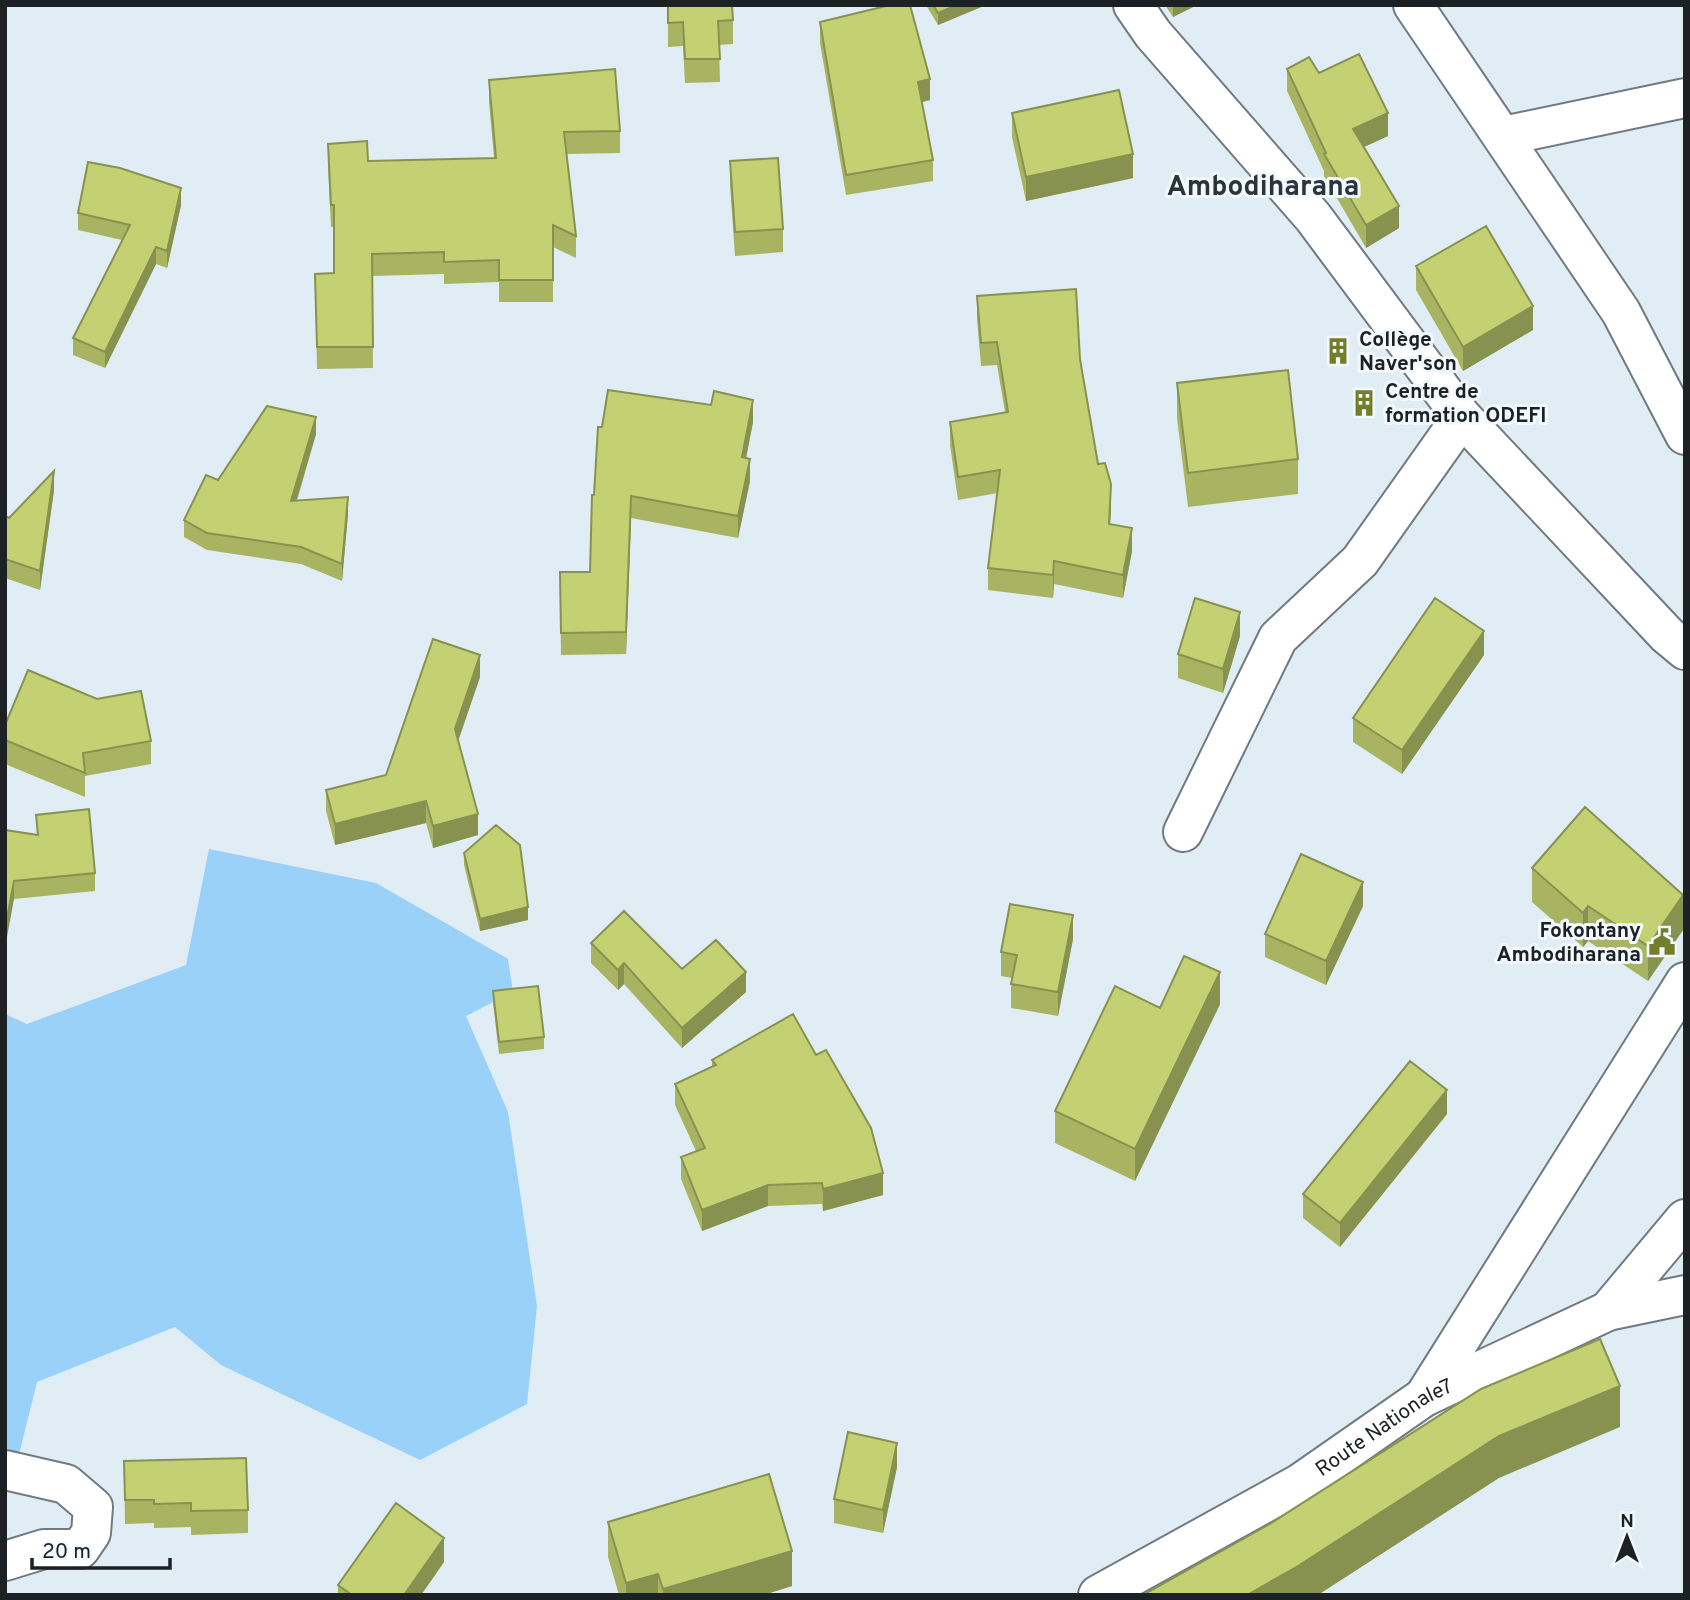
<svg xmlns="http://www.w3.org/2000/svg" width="1690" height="1600" font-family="Overpass,sans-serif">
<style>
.green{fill:#99d1f8}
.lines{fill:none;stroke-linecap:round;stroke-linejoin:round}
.minor-casing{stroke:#707a81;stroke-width:42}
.major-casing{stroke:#707a81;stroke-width:42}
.minor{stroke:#fff;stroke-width:38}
.major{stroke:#fff;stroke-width:38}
.wall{fill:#a8b462}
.shaded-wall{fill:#889250}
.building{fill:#c3d172;stroke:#889250;stroke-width:2}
.labels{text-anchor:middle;stroke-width:6;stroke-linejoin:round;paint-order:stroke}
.poi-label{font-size:21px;font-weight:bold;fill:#1d2124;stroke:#f2f9fe;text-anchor:start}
.street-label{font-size:21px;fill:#1d2124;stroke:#f2f9fe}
.district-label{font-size:28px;font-weight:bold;fill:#2b343a;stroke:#f2f9fe}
</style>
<rect width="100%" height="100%" fill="#e1edf5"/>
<path class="green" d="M 209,849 L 376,883 L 508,959 L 513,992 L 466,1016 L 508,1112 L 537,1306 L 527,1404 L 420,1460 L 221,1365 L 175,1327 L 37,1382 L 19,1454 L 5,1454 L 5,1014 L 27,1024 L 186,965 Z"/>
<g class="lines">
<defs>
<path id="minor" d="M 1133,5 L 1153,34 L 1313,217 L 1462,417 L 1667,635 L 1685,650
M 1413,5 L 1621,312 L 1685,435
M 1503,136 L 1685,98
M 1183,832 L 1278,638 L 1360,561 L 1462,417
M 1608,1311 L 1685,1219
M 1424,1397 L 1685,982
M 5,1470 L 66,1484 L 93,1507 L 91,1533 L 80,1549 L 44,1549 L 5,1561"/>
<g id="major">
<path id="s1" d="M 1098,1595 L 1299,1484 L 1424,1397 L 1608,1311 L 1685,1295"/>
</g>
</defs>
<use href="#minor" class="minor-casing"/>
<use href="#major" class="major-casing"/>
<use href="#minor" class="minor"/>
<use href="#major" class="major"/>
</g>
<path class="wall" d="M 668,5 L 733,20 L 733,44 L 719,45 L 720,82 L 685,83 L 683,46 L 668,47 Z
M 926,5 L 986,5 L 938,25 Z
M 1165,5 L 1197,5 L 1173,17 Z
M 820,22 L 930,100 L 922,102 L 933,160 L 933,181 L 846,195 L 820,43 Z
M 1287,69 L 1319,73 L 1388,136 L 1364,147 L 1399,228 L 1366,248 L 1324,176 L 1324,171 L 1287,91 Z
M 489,80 L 620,131 L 620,153 L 567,154 L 576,236 L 576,258 L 553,247 L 553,302 L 499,302 L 499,282 L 444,284 L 444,274 L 372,276 L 373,368 L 317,369 L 315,274 L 334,273 L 334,227 L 331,227 L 328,166 L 328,144 L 368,161 L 494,158 L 489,102 Z
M 1012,113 L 1133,178 L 1026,201 L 1012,137 Z
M 730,161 L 783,229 L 783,252 L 735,256 L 730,185 Z
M 181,205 L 167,268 L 156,264 L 105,368 L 73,355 L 73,338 L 122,240 L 78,230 L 78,213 Z
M 1416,266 L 1533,330 L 1463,371 L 1416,290 Z
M 977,296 L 1080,359 L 1098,464 L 1111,507 L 1110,524 L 1132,551 L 1123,598 L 1054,584 L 1053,598 L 988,590 L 988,568 L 998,493 L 958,500 L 950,445 L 950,422 L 1005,412 L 997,365 L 981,366 L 977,319 Z
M 1177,383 L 1298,459 L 1298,494 L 1188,507 L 1177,418 Z
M 753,422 L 746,458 L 750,481 L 738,538 L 631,518 L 626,654 L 561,655 L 560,594 L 590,572 L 594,495 L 602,427 Z
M 316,434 L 297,501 L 348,514 L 342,581 L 301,564 L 207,550 L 184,537 L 184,520 L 218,480 Z
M 54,490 L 40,590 L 5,578 L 5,516 L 9,518 Z
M 1240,636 L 1223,693 L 1178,678 L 1178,654 Z
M 1484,655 L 1402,774 L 1353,742 L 1353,718 Z
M 480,677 L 458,741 L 478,835 L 433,848 L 426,823 L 335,845 L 326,811 L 326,790 L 386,775 Z
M 5,725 L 151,741 L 151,764 L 85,776 L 85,797 L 5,764 Z
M 36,815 L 95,873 L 95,891 L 14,899 L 5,830 L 37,835 Z
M 464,853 L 528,920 L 480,931 L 464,865 Z
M 1532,868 L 1683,930 L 1648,981 L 1588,941 L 1583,947 L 1532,902 Z
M 1363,906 L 1326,985 L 1265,957 L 1265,934 Z
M 1073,939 L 1058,1016 L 1011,1008 L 1011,984 L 1012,978 L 1001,976 L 1001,952 Z
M 591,943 L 682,969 L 746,992 L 682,1048 L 624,984 L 618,990 L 591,963 Z
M 493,991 L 544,1037 L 544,1049 L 499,1054 L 493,1003 Z
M 1220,1004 L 1135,1181 L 1055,1143 L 1055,1111 L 1160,1008 Z
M 712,1060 L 883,1195 L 823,1211 L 822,1204 L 768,1206 L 702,1231 L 681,1179 L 681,1157 L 696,1151 L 675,1105 L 675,1084 L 712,1066 Z
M 1447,1114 L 1340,1247 L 1303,1218 L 1303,1194 Z
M 124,1461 L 248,1510 L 248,1533 L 191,1535 L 191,1527 L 154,1528 L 154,1523 L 125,1524 Z
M 897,1467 L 883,1533 L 834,1523 L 834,1499 Z
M 608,1522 L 792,1586 L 763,1595 L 619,1595 L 608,1557 Z
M 444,1562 L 421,1595 L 338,1595 L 338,1585 Z"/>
<path class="shaded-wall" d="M 957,5 L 986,5 L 938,25 L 938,13 Z
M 1173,5 L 1197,5 L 1173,17 Z
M 930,79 L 930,100 L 918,103 L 918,82 Z
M 1388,113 L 1388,136 L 1353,152 L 1353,129 Z
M 1133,154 L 1133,178 L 1026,201 L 1026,177 Z
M 181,188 L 181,205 L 167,268 L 167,251 Z
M 1399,206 L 1399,228 L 1366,248 L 1366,225 Z
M 156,247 L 156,264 L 105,368 L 105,352 Z
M 1533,306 L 1533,330 L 1463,371 L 1463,347 Z
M 753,400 L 753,422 L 742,479 L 742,457 Z
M 316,417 L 316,434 L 291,518 L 291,501 Z
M 750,459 L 750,481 L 738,538 L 738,516 Z
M 54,471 L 54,490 L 40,590 L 40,571 Z
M 1111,484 L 1111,507 L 1109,546 L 1109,524 Z
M 631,496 L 631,518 L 626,654 L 626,632 Z
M 348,497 L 348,514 L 342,581 L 342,564 Z
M 1132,528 L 1132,551 L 1123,598 L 1123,575 Z
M 1054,561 L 1054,584 L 1053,598 L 1053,575 Z
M 1240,612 L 1240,636 L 1223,693 L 1223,669 Z
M 1484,631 L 1484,655 L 1402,774 L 1402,750 Z
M 480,655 L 480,677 L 455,750 L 455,729 Z
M 426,801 L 426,823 L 335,845 L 335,824 Z
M 478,814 L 478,835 L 433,848 L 433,826 Z
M 14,881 L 14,899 L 5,948 L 5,929 Z
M 1363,882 L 1363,906 L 1326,985 L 1326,961 Z
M 1683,895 L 1683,930 L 1648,981 L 1648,946 Z
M 1588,906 L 1588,941 L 1583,947 L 1583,913 Z
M 528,907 L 528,920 L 480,931 L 480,919 Z
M 1073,915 L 1073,939 L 1058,1016 L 1058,992 Z
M 624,963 L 624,984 L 618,990 L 618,970 Z
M 746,972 L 746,992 L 682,1048 L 682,1028 Z
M 1220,972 L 1220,1004 L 1135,1181 L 1135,1149 Z
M 1447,1090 L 1447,1114 L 1340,1247 L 1340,1223 Z
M 883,1173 L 883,1195 L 823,1211 L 823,1189 Z
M 768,1185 L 768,1206 L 702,1231 L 702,1210 Z
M 1620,1386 L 1620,1427 L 1499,1478 L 1318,1595 L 1247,1595 L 1499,1436 Z
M 897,1443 L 897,1467 L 883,1533 L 883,1510 Z
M 444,1538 L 444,1562 L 421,1595 L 404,1595 Z
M 792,1551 L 792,1586 L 763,1595 L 663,1595 L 663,1589 Z
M 658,1574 L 658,1595 L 626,1595 L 626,1583 Z"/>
<path class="building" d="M 668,5 L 732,5 L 733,20 L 718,21 L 720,59 L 685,59 L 683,22 L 668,23 Z
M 890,5 L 910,5 L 930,79 L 918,82 L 933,160 L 846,175 L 820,22 Z
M 933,5 L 957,5 L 938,13 Z
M 1359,54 L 1388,113 L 1353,129 L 1399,206 L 1366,225 L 1324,154 L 1326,153 L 1287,69 L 1309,57 L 1319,73 Z
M 615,69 L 620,131 L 564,132 L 576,236 L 553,225 L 553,280 L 499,280 L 499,260 L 444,262 L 444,252 L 372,254 L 373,347 L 317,347 L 315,274 L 334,273 L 334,205 L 331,205 L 328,144 L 367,141 L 368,161 L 496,158 L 489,80 Z
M 1119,90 L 1133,154 L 1026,177 L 1012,113 Z
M 778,158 L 783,229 L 735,232 L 730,161 Z
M 88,162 L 120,168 L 181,188 L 167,251 L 156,247 L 105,352 L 73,338 L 130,225 L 78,213 Z
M 1486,226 L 1533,306 L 1463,347 L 1416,266 Z
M 1076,289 L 1080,359 L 1098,464 L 1105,463 L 1111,484 L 1109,524 L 1132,528 L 1123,575 L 1054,561 L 1053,575 L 988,568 L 1000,470 L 958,477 L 950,422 L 1008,412 L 997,342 L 981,343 L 977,296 Z
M 1288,370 L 1298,459 L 1188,473 L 1177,383 Z
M 608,390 L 711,405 L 714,391 L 753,400 L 742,457 L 750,459 L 738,516 L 631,496 L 626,632 L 561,633 L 560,572 L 590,572 L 592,495 L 594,495 L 598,427 L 602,427 Z
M 267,406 L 316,417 L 291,501 L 348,497 L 342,564 L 301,547 L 207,533 L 184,520 L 206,475 L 218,480 Z
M 54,471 L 40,571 L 5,559 L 5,516 L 9,518 Z
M 1195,598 L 1240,612 L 1223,669 L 1178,654 Z
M 1435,598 L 1484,631 L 1402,750 L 1353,718 Z
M 433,639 L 480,655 L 455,729 L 478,814 L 433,826 L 426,801 L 335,824 L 326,790 L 386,775 Z
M 28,670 L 97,699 L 141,691 L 151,741 L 83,753 L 85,773 L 5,740 L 5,725 Z
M 1585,807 L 1683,895 L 1648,946 L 1588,906 L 1583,913 L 1532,868 Z
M 89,809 L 95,873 L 14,881 L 5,929 L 5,830 L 38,835 L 36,815 Z
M 496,825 L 520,845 L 528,907 L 480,919 L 464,853 Z
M 1301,854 L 1363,882 L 1326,961 L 1265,934 Z
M 1010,904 L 1073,915 L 1058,992 L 1011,984 L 1017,955 L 1001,952 Z
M 624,911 L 682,969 L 716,940 L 746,972 L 682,1028 L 624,963 L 618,970 L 591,943 Z
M 1184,956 L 1220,972 L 1135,1149 L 1055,1111 L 1115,986 L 1160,1008 Z
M 538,986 L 544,1037 L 499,1042 L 493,991 Z
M 793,1014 L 816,1055 L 826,1050 L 871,1128 L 883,1173 L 823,1189 L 822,1183 L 768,1185 L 702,1210 L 681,1157 L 705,1148 L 675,1084 L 716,1065 L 712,1060 Z
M 1410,1061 L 1447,1090 L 1340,1223 L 1303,1194 Z
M 1600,1339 L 1620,1386 L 1499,1436 L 1298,1566 L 1247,1595 L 1143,1595 L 1268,1525 L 1481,1389 Z
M 848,1432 L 897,1443 L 883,1510 L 834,1499 Z
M 246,1458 L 248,1510 L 191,1511 L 191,1503 L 154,1504 L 154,1500 L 125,1500 L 124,1461 Z
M 769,1474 L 792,1551 L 663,1589 L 658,1574 L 626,1583 L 608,1522 Z
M 396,1503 L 444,1538 L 404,1595 L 352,1595 L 338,1585 Z"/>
<defs>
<symbol id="building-bare" viewBox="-9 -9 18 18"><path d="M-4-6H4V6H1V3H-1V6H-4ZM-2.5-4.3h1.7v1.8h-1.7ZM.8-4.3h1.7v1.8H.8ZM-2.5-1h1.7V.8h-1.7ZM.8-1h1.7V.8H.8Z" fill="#747d29" stroke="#f2f9fe" stroke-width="2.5" paint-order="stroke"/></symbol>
<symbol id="civic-bare" viewBox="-9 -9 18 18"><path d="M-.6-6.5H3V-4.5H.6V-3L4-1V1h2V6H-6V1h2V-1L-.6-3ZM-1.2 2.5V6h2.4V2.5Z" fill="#747d29" stroke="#f2f9fe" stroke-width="2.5" paint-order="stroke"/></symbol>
</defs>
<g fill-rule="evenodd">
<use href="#building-bare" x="1319" y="332" width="38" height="38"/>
<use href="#building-bare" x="1345" y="384" width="38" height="38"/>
<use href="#civic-bare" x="1643" y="923" width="38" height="38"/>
</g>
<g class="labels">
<g class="poi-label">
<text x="1359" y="346">Collège<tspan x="1359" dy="24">Naver'son</tspan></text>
<text x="1385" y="398">Centre de<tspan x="1385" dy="24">formation ODEFI</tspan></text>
<text x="1641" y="937" text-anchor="end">Fokontany<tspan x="1641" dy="24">Ambodiharana</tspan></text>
</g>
<g class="street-label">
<text dy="7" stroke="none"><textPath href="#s1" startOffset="332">Route Nationale7</textPath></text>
</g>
<g class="district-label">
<text x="1263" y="195">Ambodiharana</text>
</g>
</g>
<rect width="1690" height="1600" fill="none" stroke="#1d2124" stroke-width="14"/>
<g transform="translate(1627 1537)" stroke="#f2f9fe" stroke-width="5" paint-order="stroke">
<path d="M0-5L12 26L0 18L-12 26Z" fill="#1d2124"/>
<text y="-10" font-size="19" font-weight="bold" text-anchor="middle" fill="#1d2124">N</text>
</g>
<path d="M32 1558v10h138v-10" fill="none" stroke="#1d2124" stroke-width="3.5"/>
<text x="42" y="1558" font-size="21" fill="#1d2124" stroke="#f2f9fe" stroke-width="5" paint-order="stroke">20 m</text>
</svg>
